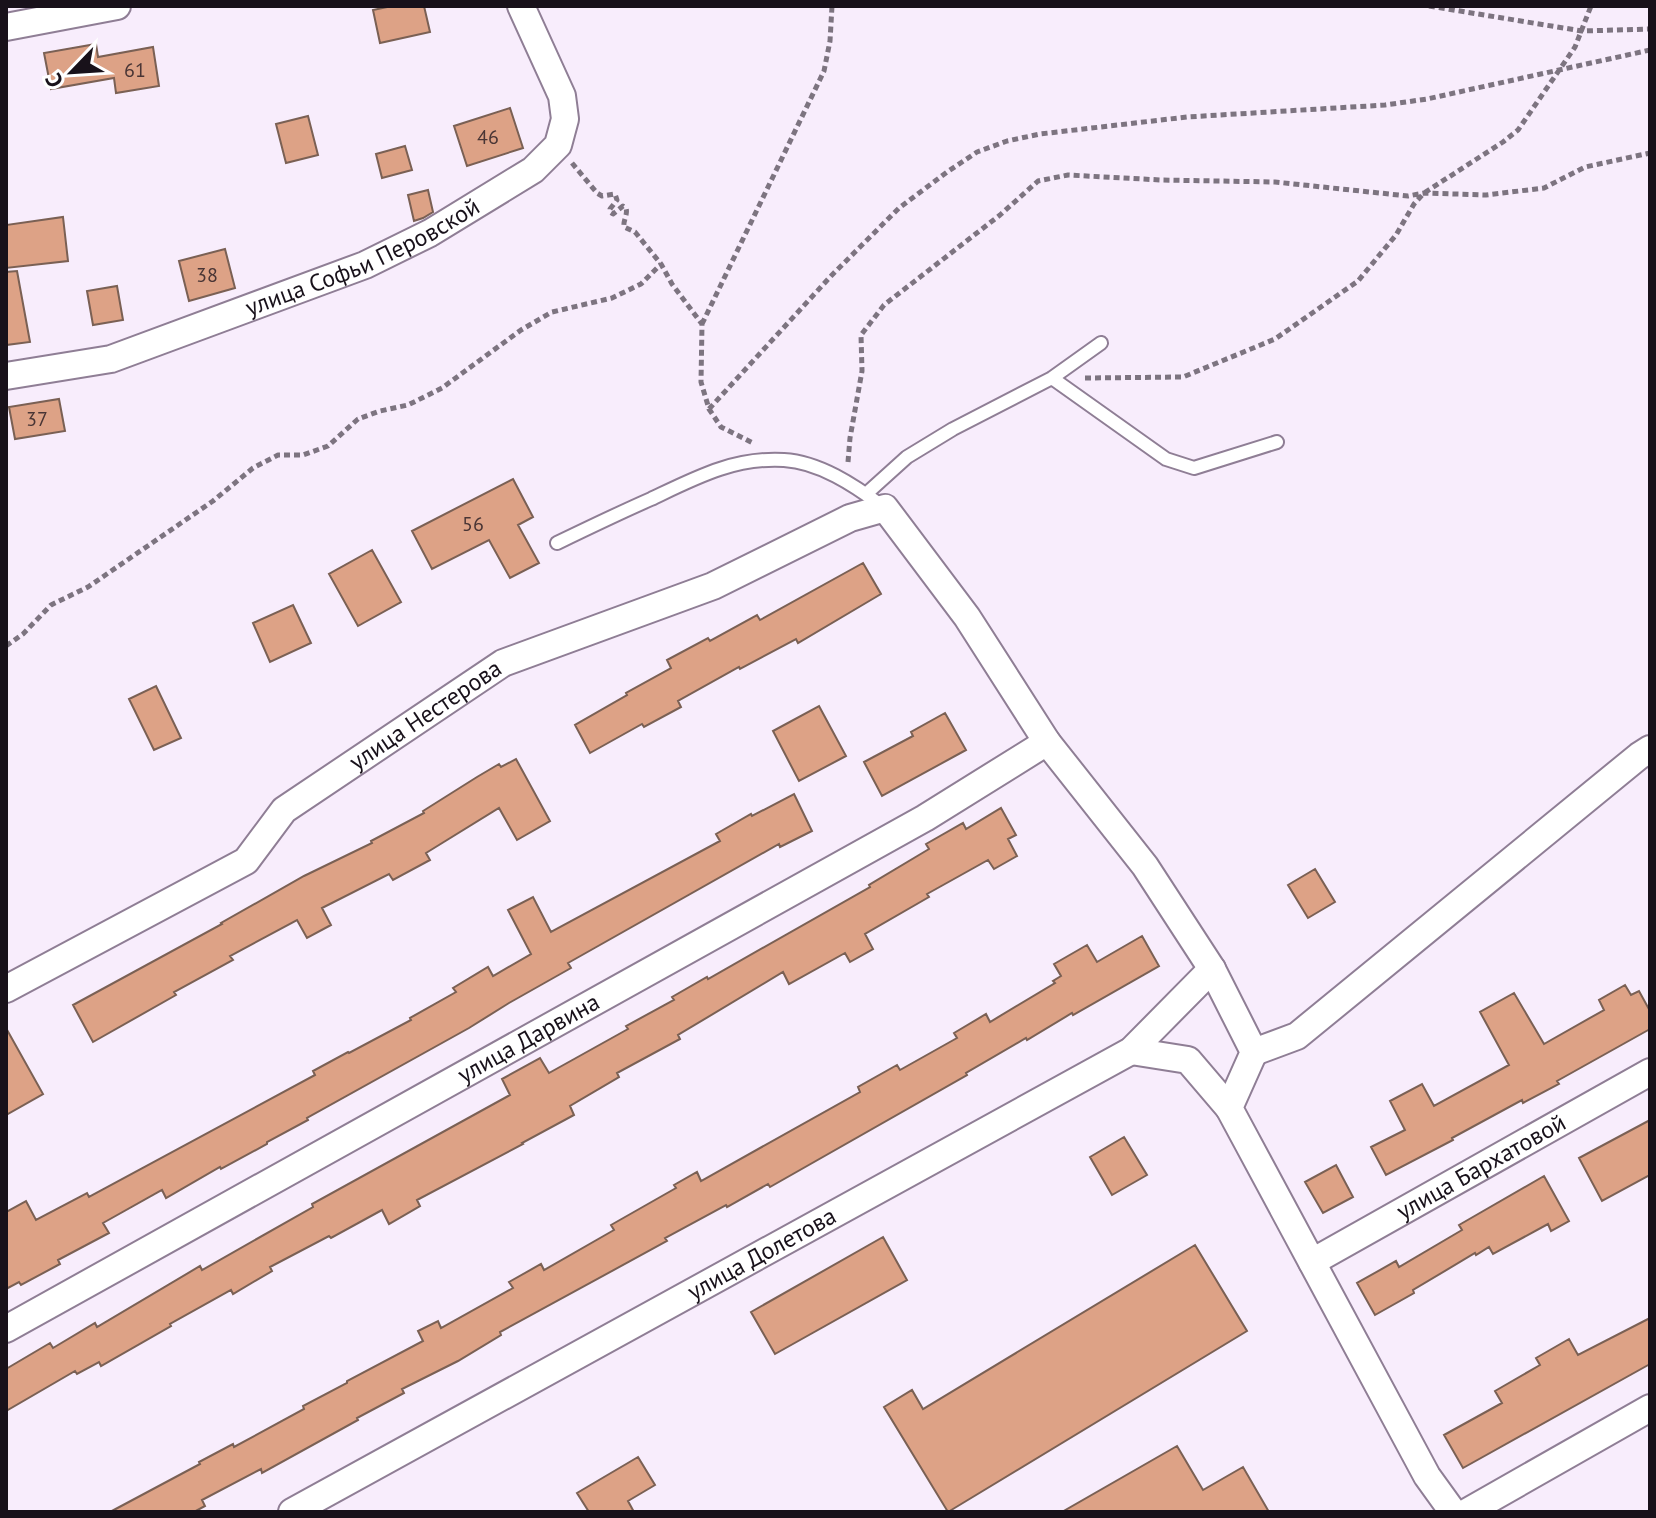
<svg xmlns="http://www.w3.org/2000/svg" width="1656" height="1518" font-family="'PT Sans',sans-serif">
<style>
.building{fill:#dda286;stroke:#7a6054;stroke-width:2}
.lines{fill:none;stroke-linecap:round;stroke-linejoin:round}
.lane-casing{stroke:#8f7e95;stroke-width:16}
.street-casing{stroke:#8f7e95;stroke-width:30}
.path{stroke:#7d7480;stroke-width:5;stroke-dasharray:6 4;stroke-linecap:butt}
.lane{stroke:#fff;stroke-width:12}
.street{stroke:#fff;stroke-width:26}
.labels{text-anchor:middle;stroke-width:6;stroke-linejoin:round;paint-order:stroke}
.number-label{font-size:20px;fill:#493535}
.street-label{font-size:24px;fill:#18111a;stroke:#fff}
</style>
<rect width="100%" height="100%" fill="#f8edfc"/>
<path class="building" d="M 392,6 L 424,6 L 430,32 L 380,43 L 373,10 Z
M 96,44 L 98,57 L 153,47 L 159,86 L 116,93 L 114,78 L 51,89 L 44,53 Z
M 510,108 L 523,148 L 467,166 L 454,126 Z
M 308,116 L 318,155 L 286,163 L 276,124 Z
M 405,146 L 412,170 L 382,178 L 376,154 Z
M 428,190 L 433,212 L 423,218 L 414,221 L 408,195 Z
M 63,217 L 68,261 L 6,268 L 6,225 Z
M 225,249 L 235,288 L 189,301 L 179,261 Z
M 17,271 L 30,342 L 6,345 L 6,272 Z
M 117,286 L 123,320 L 93,325 L 87,291 Z
M 59,399 L 65,431 L 15,439 L 9,407 Z
M 513,479 L 533,517 L 518,525 L 539,563 L 510,578 L 489,540 L 432,569 L 412,531 Z
M 372,550 L 401,602 L 358,626 L 329,574 Z
M 863,563 L 881,594 L 798,643 L 796,639 L 740,669 L 739,667 L 678,701 L 681,707 L 644,727 L 642,724 L 590,753 L 575,725 L 627,695 L 626,693 L 671,668 L 667,660 L 708,638 L 710,641 L 757,615 L 760,620 Z
M 293,605 L 311,643 L 270,662 L 253,623 Z
M 156,686 L 181,738 L 154,750 L 129,699 Z
M 819,706 L 846,756 L 799,781 L 773,731 Z
M 945,713 L 966,750 L 882,796 L 864,762 L 913,736 L 911,732 Z
M 516,759 L 550,821 L 517,840 L 499,808 L 426,853 L 430,860 L 393,880 L 389,874 L 322,908 L 331,925 L 307,938 L 297,920 L 230,956 L 233,960 L 174,992 L 176,995 L 93,1042 L 73,1005 L 222,924 L 221,923 L 304,876 L 372,843 L 371,841 L 424,813 L 423,811 L 477,777 L 499,764 L 501,767 Z
M 794,794 L 812,831 L 780,847 L 779,844 L 568,963 L 571,968 L 509,1003 L 469,1028 L 307,1118 L 308,1120 L 267,1142 L 267,1144 L 221,1169 L 220,1167 L 166,1198 L 162,1190 L 103,1223 L 109,1233 L 58,1260 L 60,1264 L 21,1285 L 19,1282 L 6,1289 L 6,1212 L 26,1201 L 36,1220 L 87,1193 L 89,1197 L 315,1075 L 313,1071 L 348,1052 L 349,1053 L 411,1020 L 410,1018 L 456,992 L 453,988 L 488,967 L 493,976 L 531,954 L 508,910 L 533,897 L 551,932 L 720,841 L 716,834 L 751,814 L 752,816 Z
M 1001,808 L 1016,835 L 1008,839 L 1017,856 L 994,869 L 988,860 L 927,894 L 929,897 L 865,934 L 873,949 L 850,962 L 845,953 L 789,984 L 783,972 L 678,1035 L 680,1039 L 617,1073 L 619,1077 L 570,1106 L 574,1115 L 522,1143 L 523,1144 L 417,1200 L 420,1206 L 389,1224 L 382,1210 L 331,1238 L 329,1236 L 270,1267 L 272,1271 L 233,1294 L 231,1290 L 170,1324 L 171,1326 L 101,1366 L 99,1362 L 77,1374 L 75,1371 L 6,1411 L 6,1369 L 50,1343 L 53,1348 L 95,1323 L 97,1327 L 200,1266 L 202,1270 L 313,1207 L 312,1204 L 510,1095 L 502,1079 L 540,1058 L 549,1073 L 628,1029 L 626,1026 L 674,1000 L 672,997 L 707,977 L 708,979 L 870,887 L 869,885 L 929,849 L 926,844 L 963,823 L 966,829 Z
M 1315,869 L 1335,902 L 1308,918 L 1288,885 Z
M 1142,936 L 1159,966 L 1073,1015 L 1072,1013 L 1027,1040 L 1026,1038 L 966,1073 L 967,1075 L 770,1187 L 768,1184 L 727,1207 L 726,1205 L 665,1238 L 667,1241 L 500,1332 L 501,1335 L 458,1361 L 402,1389 L 404,1393 L 357,1418 L 358,1420 L 262,1473 L 261,1469 L 202,1500 L 205,1506 L 194,1512 L 110,1512 L 200,1464 L 199,1462 L 233,1444 L 234,1447 L 304,1409 L 303,1406 L 347,1383 L 347,1381 L 423,1341 L 418,1331 L 438,1321 L 441,1328 L 513,1288 L 509,1282 L 541,1264 L 544,1270 L 614,1230 L 611,1225 L 676,1188 L 674,1185 L 697,1172 L 701,1181 L 860,1092 L 858,1087 L 897,1065 L 900,1070 L 957,1038 L 954,1033 L 986,1014 L 990,1022 L 1055,983 L 1053,981 L 1061,976 L 1054,964 L 1087,945 L 1097,962 Z
M 1625,985 L 1631,995 L 1639,991 L 1650,1011 L 1650,1029 L 1557,1081 L 1559,1084 L 1523,1103 L 1522,1100 L 1452,1138 L 1453,1140 L 1386,1175 L 1371,1147 L 1405,1130 L 1390,1101 L 1422,1084 L 1434,1106 L 1509,1065 L 1480,1012 L 1514,993 L 1544,1044 L 1604,1010 L 1599,1000 Z
M 6,1028 L 43,1094 L 6,1115 Z
M 1650,1120 L 1650,1175 L 1602,1201 L 1579,1158 Z
M 1124,1137 L 1147,1175 L 1112,1195 L 1090,1157 Z
M 1336,1165 L 1353,1197 L 1323,1213 L 1305,1182 Z
M 1544,1176 L 1569,1221 L 1551,1231 L 1548,1224 L 1493,1254 L 1489,1247 L 1476,1255 L 1475,1253 L 1413,1290 L 1414,1293 L 1375,1315 L 1357,1283 L 1396,1261 L 1399,1267 L 1462,1230 L 1459,1225 Z
M 883,1237 L 907,1280 L 775,1354 L 751,1312 Z
M 1195,1245 L 1247,1331 L 948,1512 L 884,1407 L 912,1390 L 923,1409 Z
M 1650,1318 L 1650,1364 L 1463,1468 L 1444,1435 L 1502,1403 L 1495,1391 L 1540,1365 L 1536,1358 L 1569,1339 L 1578,1355 Z
M 1177,1446 L 1203,1490 L 1243,1467 L 1269,1512 L 1062,1512 Z
M 638,1457 L 655,1485 L 628,1501 L 634,1512 L 589,1512 L 577,1493 Z"/>
<g class="lines">
<defs>
<path id="lane" d="M 1052,378 L 1166,459 L 1194,468 L 1277,442
M 866,494 L 907,457 L 953,429 L 1052,378 L 1101,343
M 557,543 C 588,528 619,513 651,499 C 695,478 734,457 784,460 C 819,462 854,485 882,506"/>
<g id="street">
<path d="M 6,27 L 117,6"/>
<path id="s1" d="M 6,376 L 111,359 L 365,265 L 430,233 L 533,170 L 558,145 L 565,119 L 562,96 L 521,6"/>
<path id="s2" d="M 6,989 L 246,861 L 284,810 L 503,663 L 713,586 L 850,518 L 885,508 L 967,617 L 1047,742 L 1145,866 L 1212,969 L 1254,1052 L 1229,1108 L 1427,1476 L 1453,1512"/>
<path d="M 1131,1051 L 1188,1060 L 1229,1108"/>
<path d="M 1254,1052 L 1297,1036 L 1639,756 L 1650,749"/>
<path id="s3" d="M 1312,1262 L 1650,1072"/>
<path id="s4" d="M 6,1329 L 925,818 L 1047,742"/>
<path id="s5" d="M 292,1512 L 1131,1051 L 1212,969"/>
<path d="M 1467,1512 L 1650,1408"/>
</g>
</defs>
<use href="#lane" class="lane-casing"/>
<use href="#street" class="street-casing"/>
<path class="path" d="M 1429,6 L 1582,31 L 1650,29
M 572,163 L 597,193 L 602,196 L 615,194 L 617,200 L 610,209 L 610,212 L 613,214 L 623,206 L 626,208 C 628,215 623,220 624,227 L 635,232 L 661,264 L 672,284 L 702,324 L 701,382 L 709,409 L 721,427 L 753,443
M 702,324 L 824,71 L 830,41 L 832,6
M 1085,378 L 1183,377 L 1275,339 L 1358,281 L 1396,235 L 1414,204 L 1424,193 L 1503,142 L 1518,130 L 1575,47 L 1591,6
M 709,409 L 831,276 L 899,208 L 947,172 L 977,152 L 1007,141 L 1040,134 L 1187,117 L 1385,105 L 1427,99 L 1650,50
M 848,462 L 850,438 L 862,371 L 861,335 L 884,305 L 1000,215 L 1038,181 L 1068,175 L 1161,180 L 1275,182 L 1408,196 L 1424,193 L 1486,195 L 1544,188 L 1585,167 L 1650,153
M 6,646 L 23,634 L 51,605 L 88,587 L 213,501 L 253,468 L 278,455 L 303,455 L 328,446 L 358,419 L 380,411 L 408,405 L 442,388 L 521,330 L 552,312 L 612,298 L 641,284 L 661,264"/>
<use href="#lane" class="lane"/>
<use href="#street" class="street"/>
</g>
<g class="labels">
<g class="number-label">
<text x="135" y="77">61</text>
<text x="488" y="144">46</text>
<text x="207" y="282">38</text>
<text x="37" y="426">37</text>
<text x="473" y="531">56</text>
</g>
<g class="street-label">
<text dy="8" stroke="none"><textPath href="#s1" startOffset="378">улица Софьи Перовской</textPath></text>
<text dy="8" stroke="none"><textPath href="#s2" startOffset="506">улица Нестерова</textPath></text>
<text dy="8" stroke="none"><textPath href="#s4" startOffset="598">улица Дарвина</textPath></text>
<text dy="8" stroke="none"><textPath href="#s3" startOffset="194">улица Бархатовой</textPath></text>
<text dy="8" stroke="none"><textPath href="#s5" startOffset="536">улица Долетова</textPath></text>
</g>
</g>
<rect width="1656" height="1518" fill="none" stroke="#18111a" stroke-width="16"/>
<g transform="translate(72 72) rotate(245)" stroke="#ffffff" stroke-width="6" paint-order="stroke">
<path d="M0-6L14 30L0 20L-14 30Z" fill="#18111a"/>
<text y="-12" font-size="22" font-weight="bold" text-anchor="middle" fill="#18111a">С</text>
</g>
</svg>
